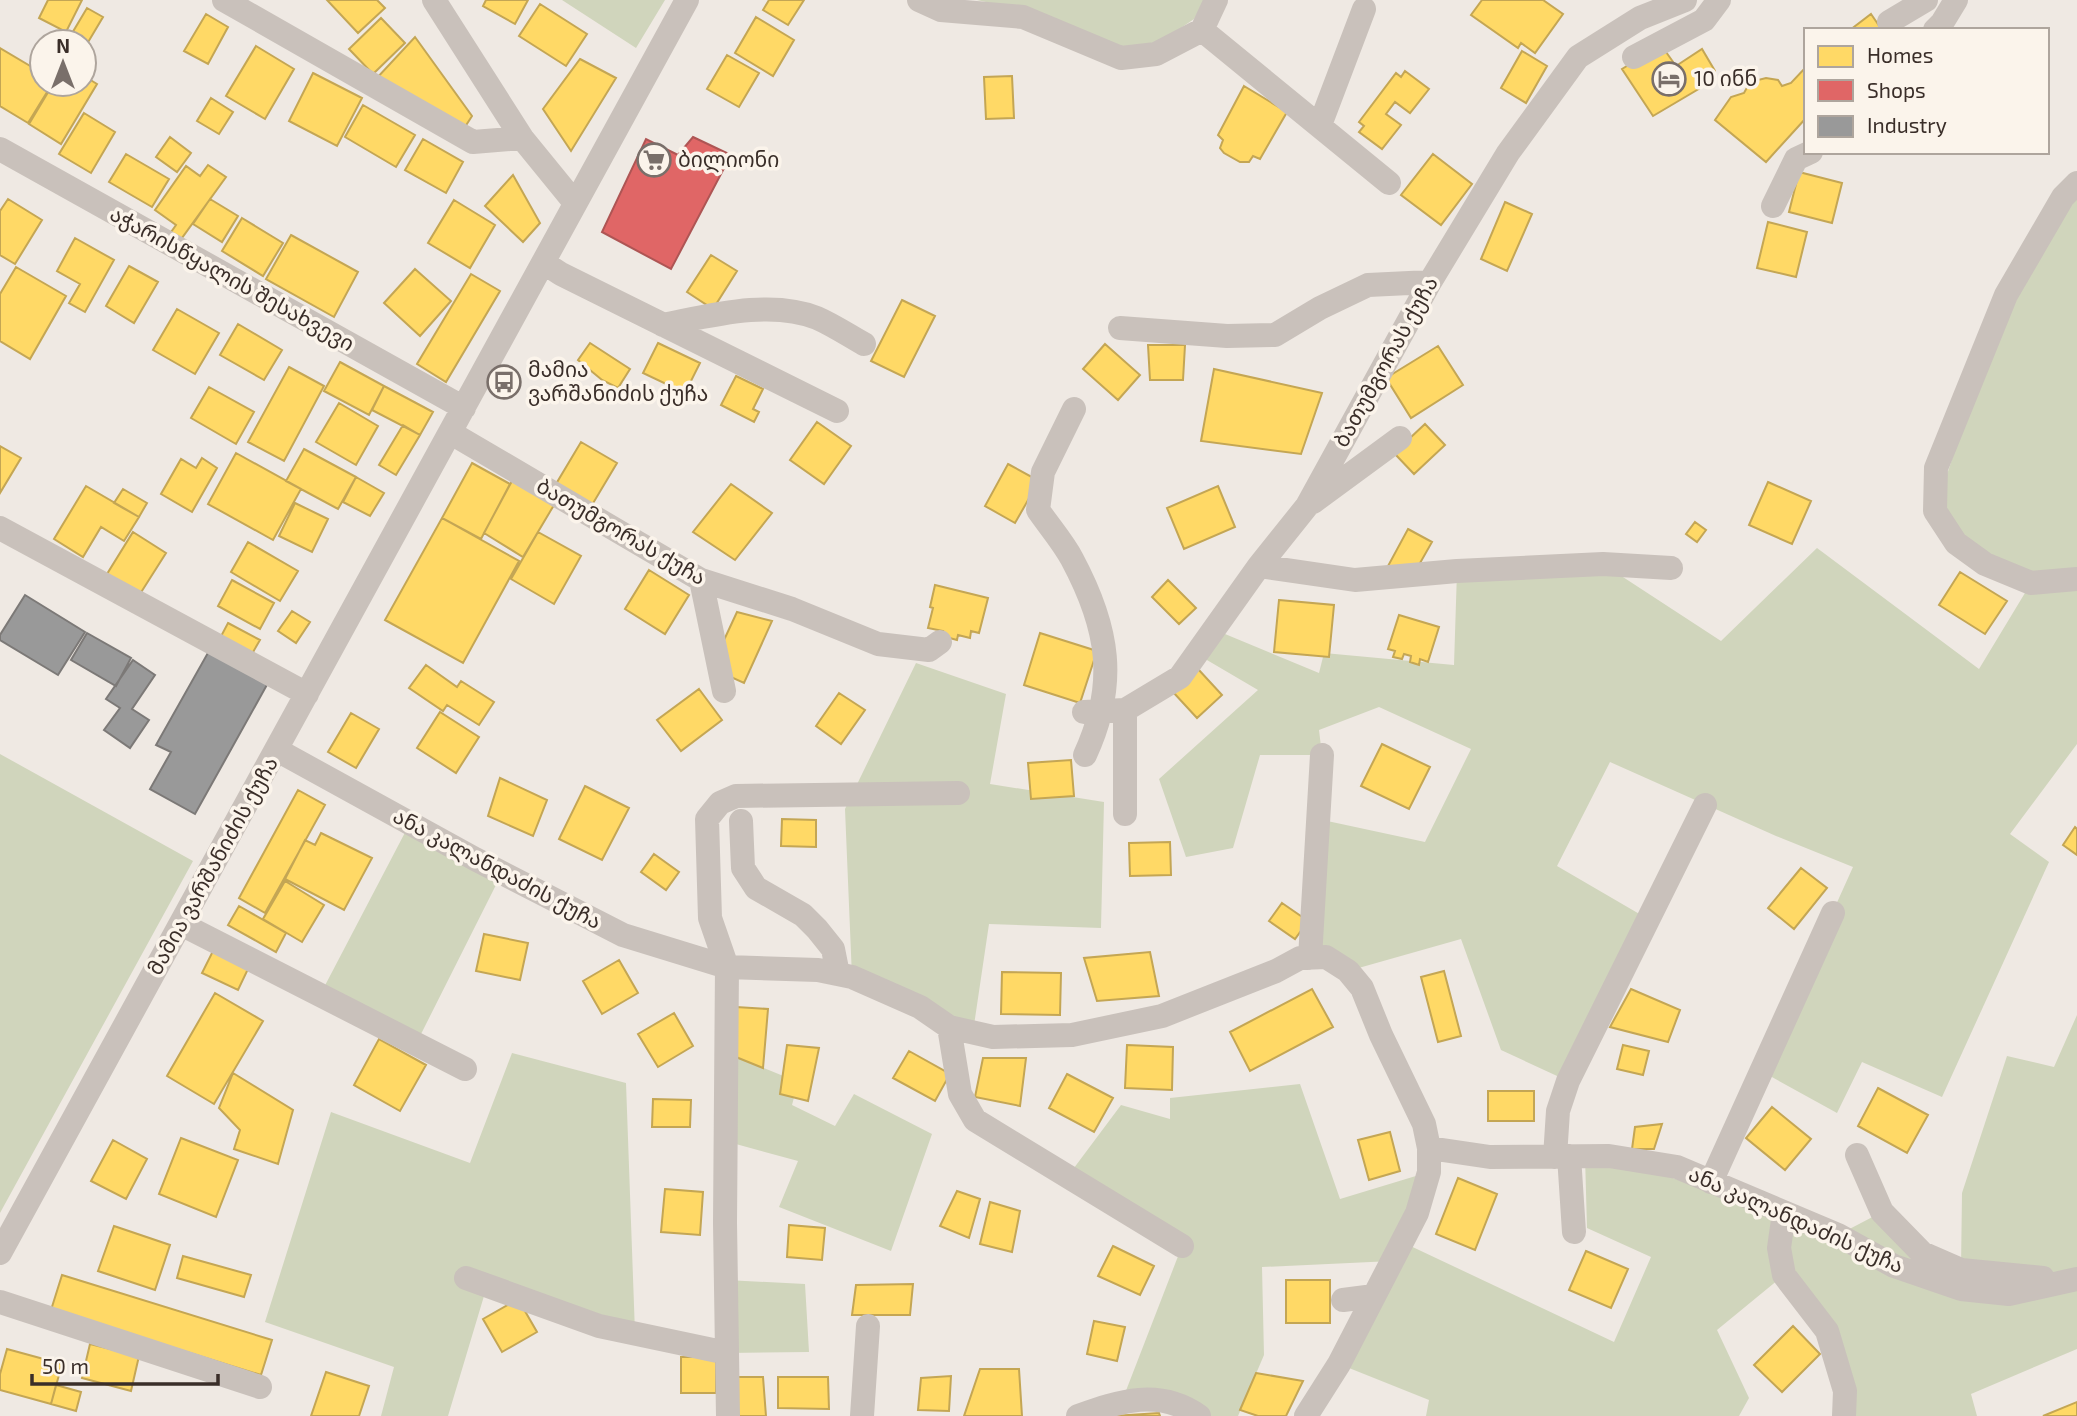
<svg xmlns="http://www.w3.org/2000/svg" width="2077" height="1416" font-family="'Exo 2','Noto Sans Georgian',sans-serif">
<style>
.green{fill:#d0d5bc}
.homes{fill:#ffd966;stroke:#c4a654;stroke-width:2}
.shops{fill:#e06666;stroke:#ae5554;stroke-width:2}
.industry{fill:#999;stroke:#7c7977;stroke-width:2}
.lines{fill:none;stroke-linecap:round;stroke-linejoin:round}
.minor{stroke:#c9c1bb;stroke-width:24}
.labels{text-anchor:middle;stroke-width:7;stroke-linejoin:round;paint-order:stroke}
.poi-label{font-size:21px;fill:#3a2e29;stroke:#fbf4eb;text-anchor:start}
.street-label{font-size:21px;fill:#3a2e29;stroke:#fbf4eb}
</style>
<rect width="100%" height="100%" fill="#efe9e3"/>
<path class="green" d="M 562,0 L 665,0 L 636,48 Z
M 977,0 L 1205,0 L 1194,19 L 1153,47 L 1126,48 L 1023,10 Z
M 2077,183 L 2077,744 L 2010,834 L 2049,862 L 1942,1097 L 1862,1062 L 1837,1113 L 1761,1071 L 1853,867 L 1776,836 L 1610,762 L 1557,866 L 1648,919 L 1568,1081 L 1501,1050 L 1461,939 L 1348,971 L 1310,958 L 1318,819 L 1425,842 L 1471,749 L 1379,707 L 1319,730 L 1322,755 L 1260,755 L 1233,848 L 1186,857 L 1159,779 L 1258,690 L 1195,653 L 1213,629 L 1319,673 L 1324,653 L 1454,665 L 1457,571 L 1603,564 L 1721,641 L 1817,548 L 1979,669 L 2031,583 L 1985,564 L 1935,511 L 2006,295 Z
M 916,663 L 1006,694 L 990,784 L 1104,802 L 1101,928 L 989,924 L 973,1032 L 852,977 L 845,809 Z
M 0,754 L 193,861 L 0,1213 Z
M 410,823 L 502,873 L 416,1044 L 320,995 Z
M 2077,1015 L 2077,1349 L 1971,1394 L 1977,1416 L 1844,1416 L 1845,1390 L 1784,1275 L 1717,1330 L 1749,1398 L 1739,1416 L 1426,1416 L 1429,1400 L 1339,1364 L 1392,1261 L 1262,1267 L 1264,1355 L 1238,1416 L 1199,1416 L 1122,1401 L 1182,1246 L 1068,1176 L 1121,1105 L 1170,1119 L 1170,1098 L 1300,1084 L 1340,1199 L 1429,1172 L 1402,1242 L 1614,1342 L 1651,1257 L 1587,1228 L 1585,1156 L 1609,1156 L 1838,1235 L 1882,1212 L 1961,1269 L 1962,1193 L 2007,1056 L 2054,1067 Z
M 725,1052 L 798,1082 L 792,1105 L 835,1126 L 854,1094 L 932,1134 L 891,1251 L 779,1207 L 798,1161 L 725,1141 Z
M 512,1053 L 626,1083 L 635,1333 L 487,1286 L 448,1416 L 381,1416 L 394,1367 L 265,1322 L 331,1112 L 470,1163 Z
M 726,1280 L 805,1284 L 809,1352 L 727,1353 Z"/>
<path class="homes" d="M 48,0 L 82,0 L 66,32 L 39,18 Z
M 327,0 L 377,0 L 385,8 L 358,33 Z
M 486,0 L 528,0 L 515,24 L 483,6 Z
M 769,0 L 804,0 L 788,25 L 763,10 Z
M 1482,0 L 1543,0 L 1563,14 L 1535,53 L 1521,43 L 1518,48 L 1471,15 Z
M 540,4 L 587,34 L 566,66 L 519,36 Z
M 87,8 L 103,17 L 87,44 L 71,35 Z
M 206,14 L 228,27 L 208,64 L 184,51 Z
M 1871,14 L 1882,30 L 1850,30 Z
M 756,17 L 794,40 L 773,76 L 735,53 Z
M 381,18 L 405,43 L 373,74 L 349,49 Z
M 415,37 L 472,116 L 463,130 L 375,80 Z
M 1661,45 L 1676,66 L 1702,49 L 1715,71 L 1702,87 L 1653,116 L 1622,69 Z
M 256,46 L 294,69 L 265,119 L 226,96 Z
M 0,48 L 42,73 L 42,84 L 52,84 L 28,123 L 0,106 Z
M 1522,51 L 1547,66 L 1526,103 L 1501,88 Z
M 727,55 L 759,73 L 739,107 L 707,89 Z
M 580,59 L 616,78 L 571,151 L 543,109 Z
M 1806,67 L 1806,118 L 1766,162 L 1715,120 L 1731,97 L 1744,93 L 1750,82 L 1766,78 L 1778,80 L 1782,86 L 1791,83 Z
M 1405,71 L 1429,89 L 1410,113 L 1395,102 L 1386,114 L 1401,125 L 1382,149 L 1359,132 L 1364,126 L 1359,122 L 1396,73 L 1401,77 Z
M 313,73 L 362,98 L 337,146 L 289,121 Z
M 84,76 L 97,84 L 61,144 L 29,124 L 53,84 L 84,84 Z
M 1012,76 L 1014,118 L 986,119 L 984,77 Z
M 1244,86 L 1287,112 L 1260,159 L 1253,156 L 1249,162 L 1240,162 L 1224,153 L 1220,148 L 1223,140 L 1218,135 Z
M 211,98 L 233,112 L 219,134 L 197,121 Z
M 363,105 L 415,135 L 396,167 L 345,137 Z
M 84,113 L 115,132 L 91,173 L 59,154 Z
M 170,137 L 191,153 L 177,172 L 156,157 Z
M 423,139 L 463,162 L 446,193 L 405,170 Z
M 126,154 L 169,179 L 152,207 L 109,182 Z
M 1433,154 L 1472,184 L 1441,225 L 1401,195 Z
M 208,165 L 226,177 L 179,242 L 169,235 L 176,225 L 155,210 L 186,166 L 200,176 Z
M 1799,172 L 1842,183 L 1832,223 L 1789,212 Z
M 513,175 L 540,223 L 523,242 L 485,206 Z
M 8,199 L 42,220 L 15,264 L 0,255 L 0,211 Z
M 210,199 L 238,216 L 222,242 L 193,224 Z
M 454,200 L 495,225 L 470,268 L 428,243 Z
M 1505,202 L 1532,214 L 1507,271 L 1481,259 Z
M 242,218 L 283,243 L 263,276 L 222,251 Z
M 1768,222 L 1807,232 L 1796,277 L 1757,268 Z
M 291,235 L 358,272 L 334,317 L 266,279 Z
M 75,238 L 114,260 L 85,312 L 69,303 L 80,284 L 57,271 Z
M 711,255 L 737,271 L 713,309 L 687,292 Z
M 129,266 L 158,282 L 134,323 L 106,306 Z
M 16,267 L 66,296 L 30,359 L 0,341 L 0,294 Z
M 415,269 L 451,301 L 420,336 L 384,303 Z
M 471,274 L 500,291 L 446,382 L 417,364 Z
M 902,300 L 935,316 L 904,377 L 871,361 Z
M 177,309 L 219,333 L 195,374 L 153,350 Z
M 238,324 L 282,350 L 264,380 L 220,355 Z
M 590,343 L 630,369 L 618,388 L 602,380 L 578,360 Z
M 658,343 L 700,363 L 685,393 L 643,373 Z
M 1105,344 L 1140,375 L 1118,400 L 1083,369 Z
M 1148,345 L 1185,345 L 1183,380 L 1150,380 Z
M 1438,346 L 1463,385 L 1411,418 L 1386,378 Z
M 340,362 L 384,386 L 369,415 L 324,391 Z
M 289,367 L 324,386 L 284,461 L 248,442 Z
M 1214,369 L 1322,393 L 1301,454 L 1201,441 Z
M 736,376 L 763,389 L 753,409 L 759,412 L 754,422 L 721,405 Z
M 384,386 L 433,412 L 420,435 L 372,410 Z
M 209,387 L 254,412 L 236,444 L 191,418 Z
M 339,403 L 378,426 L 356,465 L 316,442 Z
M 817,422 L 851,446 L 824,484 L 790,460 Z
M 1425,424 L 1445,445 L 1414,474 L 1394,453 Z
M 403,425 L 420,435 L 396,475 L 379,465 Z
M 581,442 L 617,463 L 592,505 L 556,484 Z
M 0,446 L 21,458 L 0,493 Z
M 304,449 L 356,477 L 338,509 L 286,481 Z
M 236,453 L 301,489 L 273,540 L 208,504 Z
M 202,458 L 217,468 L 192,512 L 161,494 L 181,459 L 196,468 Z
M 472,463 L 510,484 L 481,539 L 442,518 Z
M 1008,464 L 1039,481 L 1015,523 L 985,506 Z
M 356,477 L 384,493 L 370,516 L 343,502 Z
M 512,481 L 554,505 L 523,557 L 484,533 Z
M 1768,482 L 1811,501 L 1792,544 L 1749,525 Z
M 731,484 L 772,513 L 735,560 L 693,532 Z
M 86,486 L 139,517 L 124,541 L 101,527 L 83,557 L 54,539 Z
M 1218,486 L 1235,527 L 1184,549 L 1167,508 Z
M 123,489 L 147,503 L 139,517 L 114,503 Z
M 295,503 L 328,519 L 312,552 L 279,536 Z
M 442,518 L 519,561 L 463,663 L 385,620 Z
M 1695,522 L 1706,530 L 1697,542 L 1686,534 Z
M 1408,529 L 1432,542 L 1411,579 L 1388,566 Z
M 133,532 L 166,553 L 140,594 L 107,574 Z
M 538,532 L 581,556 L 554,604 L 511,579 Z
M 248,542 L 298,571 L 280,601 L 231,572 Z
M 649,570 L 689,595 L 665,634 L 625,609 Z
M 1960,572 L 2007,601 L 1985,634 L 1939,605 Z
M 232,580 L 274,603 L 260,629 L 218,606 Z
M 1168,580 L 1196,608 L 1179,624 L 1152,597 Z
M 935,585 L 988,598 L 979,633 L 971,631 L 970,638 L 958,635 L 957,640 L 942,636 L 943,631 L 928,628 L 933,608 L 930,607 Z
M 1279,600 L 1334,605 L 1329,657 L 1274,652 Z
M 292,611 L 310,622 L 296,643 L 278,631 Z
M 737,612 L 772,621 L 744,683 L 711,668 Z
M 1399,615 L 1439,627 L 1428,662 L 1420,659 L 1419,665 L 1410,662 L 1411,656 L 1404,654 L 1402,659 L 1393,657 L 1395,651 L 1388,649 Z
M 228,623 L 260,640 L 249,659 L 218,642 Z
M 1040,633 L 1097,651 L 1080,703 L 1024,685 Z
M 426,665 L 457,687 L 461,681 L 494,702 L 479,725 L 447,705 L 443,711 L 409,688 Z
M 1198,669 L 1222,695 L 1197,718 L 1173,692 Z
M 699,689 L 722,720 L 681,751 L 657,720 Z
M 839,693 L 865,710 L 841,744 L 816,726 Z
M 440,712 L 479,737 L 456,773 L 417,748 Z
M 351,713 L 379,729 L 356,768 L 328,752 Z
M 1382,744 L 1430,767 L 1409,809 L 1361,786 Z
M 1071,760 L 1074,796 L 1031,799 L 1028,763 Z
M 500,778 L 547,800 L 533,836 L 488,816 Z
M 585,786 L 629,808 L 602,860 L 559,839 Z
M 298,790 L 325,805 L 265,913 L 239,898 Z
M 782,819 L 816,820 L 816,847 L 781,846 Z
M 2075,827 L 2077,829 L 2077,855 L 2063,845 Z
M 321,833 L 372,858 L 344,910 L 285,879 L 305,840 L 315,845 Z
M 1170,842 L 1171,875 L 1130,876 L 1129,843 Z
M 654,854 L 679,872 L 666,890 L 641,872 Z
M 1801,868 L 1827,888 L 1794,929 L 1768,908 Z
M 285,881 L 324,905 L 302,942 L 263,919 Z
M 1282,903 L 1308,921 L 1295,939 L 1269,921 Z
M 239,906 L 286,933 L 276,952 L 228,925 Z
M 484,934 L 528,943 L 520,980 L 476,971 Z
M 213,951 L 248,969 L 238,990 L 202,973 Z
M 1150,952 L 1159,996 L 1097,1001 L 1084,958 Z
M 619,960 L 638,993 L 602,1014 L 583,981 Z
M 1444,971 L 1461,1036 L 1438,1042 L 1421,977 Z
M 1002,972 L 1061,973 L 1060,1015 L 1001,1014 Z
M 1312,989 L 1333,1027 L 1250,1071 L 1230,1032 Z
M 1631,989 L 1680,1010 L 1668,1042 L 1610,1027 Z
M 215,993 L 263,1021 L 214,1104 L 167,1076 Z
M 736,1007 L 768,1009 L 763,1068 L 731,1055 Z
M 674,1013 L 693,1046 L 658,1067 L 638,1034 Z
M 379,1039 L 426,1065 L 400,1111 L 354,1085 Z
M 787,1045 L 819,1048 L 808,1101 L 780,1094 Z
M 1127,1045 L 1173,1047 L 1172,1090 L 1125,1088 Z
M 1623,1045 L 1649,1051 L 1643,1075 L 1617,1069 Z
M 909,1051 L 950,1074 L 935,1101 L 893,1078 Z
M 983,1058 L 1026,1058 L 1020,1106 L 975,1097 Z
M 233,1073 L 293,1110 L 278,1164 L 234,1149 L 240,1130 L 219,1108 Z
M 1067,1074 L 1113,1098 L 1094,1132 L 1049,1108 Z
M 1878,1088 L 1928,1115 L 1907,1153 L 1858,1126 Z
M 1488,1091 L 1534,1091 L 1534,1121 L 1488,1121 Z
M 653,1099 L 691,1100 L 690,1127 L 652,1127 Z
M 1772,1107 L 1811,1139 L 1785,1170 L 1746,1138 Z
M 1662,1124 L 1654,1149 L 1632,1149 L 1635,1127 Z
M 1390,1132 L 1400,1171 L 1369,1180 L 1358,1140 Z
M 181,1138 L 238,1160 L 216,1217 L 159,1194 Z
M 113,1140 L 147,1159 L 126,1199 L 91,1181 Z
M 1458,1178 L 1497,1194 L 1475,1250 L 1436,1234 Z
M 665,1189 L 703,1192 L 700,1235 L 661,1232 Z
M 957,1191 L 980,1199 L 969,1238 L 940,1226 Z
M 990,1202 L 1020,1211 L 1012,1252 L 980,1244 Z
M 789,1225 L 825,1228 L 822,1260 L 787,1257 Z
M 114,1226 L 170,1245 L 155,1290 L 98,1271 Z
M 1113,1246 L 1154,1266 L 1140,1295 L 1098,1276 Z
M 1586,1251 L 1628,1269 L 1611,1308 L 1569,1290 Z
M 183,1256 L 251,1275 L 244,1297 L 177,1278 Z
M 62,1275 L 272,1340 L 261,1375 L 51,1310 Z
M 1286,1280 L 1330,1280 L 1330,1323 L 1286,1323 Z
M 913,1284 L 910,1315 L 852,1315 L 856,1285 Z
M 518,1299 L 537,1332 L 502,1352 L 483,1319 Z
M 1094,1321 L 1125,1327 L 1117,1361 L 1087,1354 Z
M 1793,1326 L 1820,1354 L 1782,1392 L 1754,1365 Z
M 90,1344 L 139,1356 L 131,1391 L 82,1378 Z
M 7,1349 L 62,1364 L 51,1404 L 0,1390 L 0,1374 Z
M 681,1357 L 716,1357 L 716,1393 L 681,1393 Z
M 980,1369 L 1019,1369 L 1022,1416 L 964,1416 Z
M 326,1372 L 369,1386 L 359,1416 L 311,1416 Z
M 1256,1373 L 1303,1381 L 1286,1416 L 1258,1416 L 1240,1410 Z
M 951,1376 L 949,1411 L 918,1410 L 921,1378 Z
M 727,1377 L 763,1377 L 766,1416 L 728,1416 Z
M 778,1377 L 828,1377 L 829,1409 L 778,1408 Z
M 56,1385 L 81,1392 L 76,1411 L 51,1404 Z
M 2077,1402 L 2077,1416 L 2043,1416 Z
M 1159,1413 L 1160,1416 L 1113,1416 Z"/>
<path class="shops" d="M 693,137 L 731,155 L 671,269 L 602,232 L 646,139 L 678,155 Z"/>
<path class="industry" d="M 25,595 L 85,632 L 58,675 L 0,640 L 0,635 Z
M 87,633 L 131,658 L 116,686 L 71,660 Z
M 209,651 L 268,683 L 195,814 L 150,789 L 171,752 L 156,745 Z
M 133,660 L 155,675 L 132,709 L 149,720 L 130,748 L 104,730 L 120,708 L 106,699 Z"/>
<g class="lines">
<path class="minor" d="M 224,0 L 473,142 L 522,138
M 434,0 L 522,138 L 575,203
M 919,0 L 941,10 L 1023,17 L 1121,58 L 1156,54 L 1202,30 L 1216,0
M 1889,22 L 1926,0
M 1202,30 L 1389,183
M 1935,30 L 1942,23 L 1956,0
M 1634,57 L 1704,20 L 1719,0
M 1320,125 L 1364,9
M 0,149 L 464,408
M 2077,183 L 2063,197 L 2006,295 L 1936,468 L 1935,511 L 1956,543 L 1985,564 L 2031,583 L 2077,579
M 1773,206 L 1796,159 L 1811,152
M 544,263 L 561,274 L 837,411
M 663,325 C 709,316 771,299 817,318 C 833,325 848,335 864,344
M 1120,328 L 1227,336 L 1275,335 L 1320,308 L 1368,285 L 1430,282
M 1074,409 L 1043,472 L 1038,510 C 1049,526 1063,542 1072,559 C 1109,628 1118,684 1085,755
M 451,433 L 701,580 L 792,609 L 878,644 L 929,650 L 940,642
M 1313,502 L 1400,438
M 0,528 L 307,694
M 1259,566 L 1355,580 L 1457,571 L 1603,564 L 1671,568
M 701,580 L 724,691
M 1125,710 L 1125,814
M 1084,712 L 1125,710 L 1180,677 L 1259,566 L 1307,506 L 1430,282 L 1508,153 L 1578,57 L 1640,18 L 1685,0
M 277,750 L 475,859 L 623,935 L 727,967 L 818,970 L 852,977 L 920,1007 L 949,1027 L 993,1037 L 1072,1035 L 1162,1016 L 1276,971 L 1300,958 L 1326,957 L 1348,971 L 1362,988 L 1381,1035 L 1424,1124 L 1429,1148 L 1429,1172 L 1417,1213 L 1339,1364 L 1306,1416
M 741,821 L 743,868 L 756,888 L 803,915 L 817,929 L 833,949 L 838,974
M 181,924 L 465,1069
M 1310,958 L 1322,755
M 949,1027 L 960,1094 L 975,1120 L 1182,1246
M 1429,1148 L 1490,1157 L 1609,1156 L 1677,1167 L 1838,1235 L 1894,1266 L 1961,1289 L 2009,1294 L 2077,1279
M 1857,1155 L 1882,1212 L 1922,1253 L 1961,1270 L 2043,1278
M 1569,1156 L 1574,1232
M 1555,1157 L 1558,1111 L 1568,1081 L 1705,805
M 1711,1182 L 1833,913
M 1784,1213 L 1779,1248 L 1784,1275 L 1827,1331 L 1845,1391 L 1844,1416
M 0,1253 L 687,0
M 466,1278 L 599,1326 L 727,1353
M 1343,1300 L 1374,1296
M 0,1302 L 260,1387
M 728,1416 L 725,1223 L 727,967 L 710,918 L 707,819 L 720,803 L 736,796 L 958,793
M 862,1416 L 868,1326
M 1078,1416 C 1120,1401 1159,1388 1199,1416"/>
</g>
<defs>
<symbol id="hotel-ring" viewBox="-11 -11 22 22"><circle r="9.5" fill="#fbf4eb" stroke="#796f6a" stroke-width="1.5"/><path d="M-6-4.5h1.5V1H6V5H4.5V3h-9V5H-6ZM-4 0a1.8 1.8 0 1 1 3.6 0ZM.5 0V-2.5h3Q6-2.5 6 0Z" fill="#796f6a"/></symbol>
<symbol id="supermarket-ring" viewBox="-11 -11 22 22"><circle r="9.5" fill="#fbf4eb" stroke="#796f6a" stroke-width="1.5"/><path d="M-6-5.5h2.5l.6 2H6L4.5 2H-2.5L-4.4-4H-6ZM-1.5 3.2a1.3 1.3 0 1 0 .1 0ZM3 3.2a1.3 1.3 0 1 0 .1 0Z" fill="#796f6a"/></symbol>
<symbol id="bus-ring" viewBox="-11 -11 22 22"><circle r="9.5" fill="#fbf4eb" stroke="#796f6a" stroke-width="1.5"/><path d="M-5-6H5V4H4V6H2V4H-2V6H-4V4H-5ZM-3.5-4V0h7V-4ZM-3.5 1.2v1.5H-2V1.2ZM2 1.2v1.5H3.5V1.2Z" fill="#796f6a"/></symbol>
</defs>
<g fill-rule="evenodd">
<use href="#hotel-ring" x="1650" y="60" width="38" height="38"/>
<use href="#supermarket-ring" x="635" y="141" width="38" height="38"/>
<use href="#bus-ring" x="485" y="363" width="38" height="38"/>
</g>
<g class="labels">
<g class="poi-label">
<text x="1694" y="86">10 ინნ</text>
<text x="678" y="167">ბილიონი</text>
<text x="528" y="377">მამია<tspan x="528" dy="24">ვარშანიძის ქუჩა</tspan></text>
</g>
<g class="street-label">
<text transform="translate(232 279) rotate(29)" y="7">აჭარისწყალის შესახვევი</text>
<text transform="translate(1386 362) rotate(-61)" y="7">ბათუმგორას ქუჩა</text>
<text transform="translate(621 532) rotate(30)" y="7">ბათუმგორას ქუჩა</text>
<text transform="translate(213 866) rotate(-61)" y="7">მამია ვარშანიძის ქუჩა</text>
<text transform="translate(497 869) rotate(28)" y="7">ანა კალანდაძის ქუჩა</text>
<text transform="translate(1796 1220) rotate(24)" y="7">ანა კალანდაძის ქუჩა</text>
</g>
</g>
<rect x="1804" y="28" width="245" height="126" fill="#fbf4eb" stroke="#aea59d" stroke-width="2"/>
<rect x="1818" y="46" width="35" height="21" fill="#ffd966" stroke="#aea59d" stroke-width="2"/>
<text x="1867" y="63" font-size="21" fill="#3a2e29">Homes</text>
<rect x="1818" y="80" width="35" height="21" fill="#e06666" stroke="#aea59d" stroke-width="2"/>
<text x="1867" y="98" font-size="21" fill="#3a2e29">Shops</text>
<rect x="1818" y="116" width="35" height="21" fill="#999999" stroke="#aea59d" stroke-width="2"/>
<text x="1867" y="133" font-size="21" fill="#3a2e29">Industry</text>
<g transform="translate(63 63)"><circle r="33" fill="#fbf4eb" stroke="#aea59d" stroke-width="2"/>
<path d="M0-5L12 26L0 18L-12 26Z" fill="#796f6a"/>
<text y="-10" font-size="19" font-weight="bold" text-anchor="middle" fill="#3a2e29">N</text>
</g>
<path d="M32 1374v10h186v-10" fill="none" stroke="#3a2e29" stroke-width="3.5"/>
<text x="42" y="1374" font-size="21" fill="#3a2e29" stroke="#fbf4eb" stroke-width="5" paint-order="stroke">50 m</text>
</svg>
